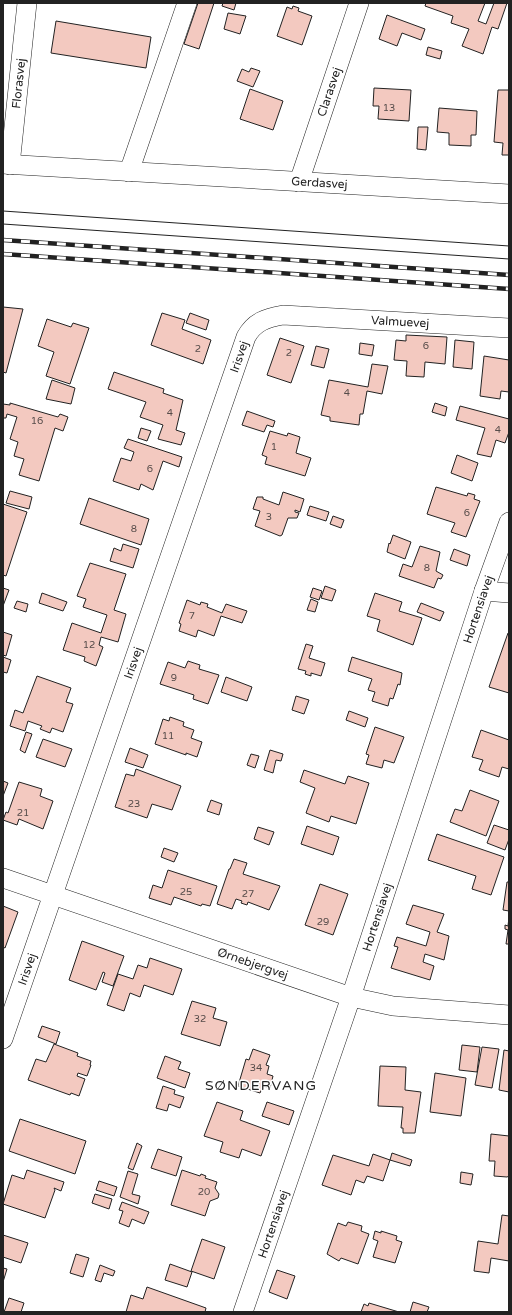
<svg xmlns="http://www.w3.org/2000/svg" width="512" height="1315" font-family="'Varela Round',sans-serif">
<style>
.building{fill:#f3c9c0;stroke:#222}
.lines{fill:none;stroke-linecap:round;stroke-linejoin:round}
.street-casing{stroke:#222;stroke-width:20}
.street{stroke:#fff;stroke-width:19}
.tram{stroke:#222;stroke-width:1}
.rail-casing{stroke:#222;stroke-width:4.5}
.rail{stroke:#fff;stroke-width:3;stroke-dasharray:9;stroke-linecap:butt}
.labels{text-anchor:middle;stroke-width:3;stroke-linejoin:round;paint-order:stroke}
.number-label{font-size:10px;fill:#564c4a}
.street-label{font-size:12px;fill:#222;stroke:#fff}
.quarter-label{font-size:14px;letter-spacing:1px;fill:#222;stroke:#fff}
</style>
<rect width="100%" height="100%" fill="#fff"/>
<path class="building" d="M 198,3 L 214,3 L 199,49 L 184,44 Z
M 223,3 L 236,3 L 234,10 L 222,6 Z
M 426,3 L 485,3 L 478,21 L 486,24 L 494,3 L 507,3 L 498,29 L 492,27 L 483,54 L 462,46 L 469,29 L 451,23 L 453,16 L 425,6 Z
M 293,6 L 299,8 L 298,11 L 312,16 L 302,45 L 277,36 L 287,7 L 292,9 Z
M 228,13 L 246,16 L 240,34 L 224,29 Z
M 387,15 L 425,29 L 421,40 L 402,33 L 397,46 L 379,39 Z
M 56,21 L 151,37 L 146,68 L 51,53 Z
M 428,47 L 442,51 L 440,59 L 426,55 Z
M 251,68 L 260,71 L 253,87 L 237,81 L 242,69 L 249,72 Z
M 374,88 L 411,90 L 409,121 L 378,119 L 379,106 L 373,106 Z
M 250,89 L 283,101 L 273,130 L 240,119 Z
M 498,90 L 509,90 L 509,155 L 502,155 L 503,143 L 494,142 Z
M 439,108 L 477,111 L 476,135 L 471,135 L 471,146 L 449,145 L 449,133 L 437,132 Z
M 418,127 L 428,127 L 426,150 L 417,149 Z
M 3,307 L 23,309 L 6,373 L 3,372 Z
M 162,313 L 185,320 L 182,329 L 211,340 L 203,364 L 151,345 Z
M 190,313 L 209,320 L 206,330 L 186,323 Z
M 47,319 L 71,327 L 73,323 L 89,328 L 70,384 L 46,376 L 54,352 L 38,346 Z
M 406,335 L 447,337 L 445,364 L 425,362 L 424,377 L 406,376 L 407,361 L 394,360 L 396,340 L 406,341 Z
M 280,338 L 304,346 L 291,383 L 267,375 Z
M 455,340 L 474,342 L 472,369 L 453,367 Z
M 360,343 L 374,345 L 372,356 L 359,354 Z
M 316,346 L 329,349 L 324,368 L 311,365 Z
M 484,356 L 509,360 L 509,392 L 501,391 L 500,399 L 480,396 Z
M 372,364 L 388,366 L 382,394 L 367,391 L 363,414 L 360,414 L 359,425 L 330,421 L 330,417 L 321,415 L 329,380 L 368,387 Z
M 114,372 L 164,389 L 163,393 L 183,400 L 176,430 L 185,433 L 181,445 L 158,439 L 163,425 L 140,417 L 146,402 L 108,389 Z
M 52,380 L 75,388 L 71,404 L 46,399 Z
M 10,403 L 58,417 L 60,414 L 68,417 L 63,431 L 55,428 L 39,481 L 19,475 L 24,459 L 14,456 L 18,442 L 10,439 L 17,417 L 7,414 L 6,418 L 3,418 L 3,404 L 10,405 Z
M 435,403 L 447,407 L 445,416 L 432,412 Z
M 460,406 L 509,419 L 509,432 L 505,443 L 496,440 L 491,457 L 477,454 L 485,428 L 456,420 Z
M 247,411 L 275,421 L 273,427 L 267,425 L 264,432 L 242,425 Z
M 141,428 L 151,431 L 147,441 L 138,438 Z
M 270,431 L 287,436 L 288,433 L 300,437 L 296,453 L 311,458 L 305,476 L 265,464 L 267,457 L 262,455 Z
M 128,439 L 182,457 L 179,467 L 163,461 L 153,490 L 141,484 L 139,490 L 113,481 L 121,458 L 131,461 L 134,452 L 124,448 Z
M 457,455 L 478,463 L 472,481 L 451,473 Z
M 436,487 L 467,496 L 468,493 L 475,495 L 474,499 L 480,501 L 466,537 L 451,532 L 455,523 L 427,514 Z
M 10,491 L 32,497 L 29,509 L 6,503 Z
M 283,492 L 304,499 L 300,512 L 295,510 L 295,512 L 299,513 L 297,518 L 288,518 L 282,535 L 280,536 L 255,526 L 260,511 L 253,509 L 257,497 L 263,497 L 263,499 L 279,505 Z
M 89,498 L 149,519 L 141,545 L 80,524 Z
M 3,504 L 27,512 L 6,576 L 3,575 Z
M 310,506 L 329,512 L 326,521 L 307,515 Z
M 333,516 L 344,520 L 341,528 L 330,524 Z
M 393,535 L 411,542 L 405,559 L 387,552 L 389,543 L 390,544 Z
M 123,544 L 139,549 L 133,568 L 110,561 L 114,548 L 121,551 Z
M 420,546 L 440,552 L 436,571 L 443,575 L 441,579 L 438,578 L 434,588 L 399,576 L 403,564 L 412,567 Z
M 454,549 L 470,555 L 467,566 L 450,560 Z
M 90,563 L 126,574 L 114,610 L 126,614 L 118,642 L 101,637 L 99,645 L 103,647 L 96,666 L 84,661 L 85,657 L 63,650 L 72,623 L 101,633 L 107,615 L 83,607 L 86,599 L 77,596 Z
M 325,586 L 336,590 L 332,601 L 321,598 Z
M 3,588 L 9,590 L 3,606 Z
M 313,588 L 322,591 L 319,600 L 310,597 Z
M 42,593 L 67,602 L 63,611 L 39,603 Z
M 375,593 L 402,602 L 399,611 L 422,618 L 413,645 L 377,631 L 380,620 L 367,616 Z
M 311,599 L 318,602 L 315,612 L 307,610 Z
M 187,600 L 200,605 L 201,602 L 208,604 L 207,607 L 222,613 L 226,604 L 247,611 L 242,623 L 221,616 L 214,636 L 198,630 L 196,637 L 179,631 L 181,624 L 179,623 Z
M 17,601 L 28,604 L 26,612 L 14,608 Z
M 421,603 L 444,612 L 440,621 L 417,612 Z
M 3,632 L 12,635 L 6,656 L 3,655 Z
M 508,633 L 509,633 L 509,693 L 489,687 Z
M 306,644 L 313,646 L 309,658 L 325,663 L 321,676 L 311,673 L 311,676 L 305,674 L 306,671 L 298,669 Z
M 3,657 L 11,660 L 7,673 L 3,672 Z
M 352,657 L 402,673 L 400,685 L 398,684 L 393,699 L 390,698 L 388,706 L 372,701 L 375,692 L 368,690 L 372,679 L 348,671 Z
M 188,661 L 200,665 L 199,669 L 219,675 L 208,704 L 193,699 L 194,695 L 160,684 L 168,662 L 185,668 Z
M 37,676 L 71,688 L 66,702 L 73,704 L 63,732 L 52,728 L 50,733 L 40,729 L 42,726 L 28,721 L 25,731 L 10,726 L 15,710 L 23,713 Z
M 226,677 L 252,687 L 247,701 L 221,692 Z
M 296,696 L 309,700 L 304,714 L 292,710 Z
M 349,711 L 368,718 L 365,727 L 346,720 Z
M 170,717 L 184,722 L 183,726 L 194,730 L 191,738 L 202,742 L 197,757 L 186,753 L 186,755 L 155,744 L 163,719 L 169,721 Z
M 375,727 L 404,737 L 394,763 L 384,760 L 382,768 L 366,764 L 369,755 L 366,754 Z
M 481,730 L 509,740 L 509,769 L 502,767 L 499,777 L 479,770 L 483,760 L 472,757 Z
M 26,732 L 32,734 L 25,753 L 20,750 Z
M 43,739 L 72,749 L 65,767 L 36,757 Z
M 130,748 L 148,755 L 143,768 L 125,762 Z
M 270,750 L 283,754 L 281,761 L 276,760 L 273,773 L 264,770 Z
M 251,754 L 259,756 L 255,768 L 247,765 Z
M 136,769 L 181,786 L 172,810 L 152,804 L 147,818 L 115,807 L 126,774 L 134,776 Z
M 304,770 L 345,784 L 348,776 L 369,783 L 356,824 L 331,816 L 329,822 L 306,813 L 315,788 L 300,782 Z
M 3,781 L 8,783 L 3,796 Z
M 19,782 L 42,789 L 40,796 L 53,801 L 43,829 L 19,819 L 17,825 L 3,820 L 6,812 L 8,813 Z
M 470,790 L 499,801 L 486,836 L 450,822 L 455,809 L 462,811 Z
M 211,800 L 222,804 L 219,815 L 207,811 Z
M 494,825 L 509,830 L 509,839 L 505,850 L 487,843 Z
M 307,826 L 339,837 L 333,855 L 301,844 Z
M 258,827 L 274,832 L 269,845 L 254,839 Z
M 437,834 L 504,857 L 491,895 L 472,889 L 476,876 L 428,860 Z
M 164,848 L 178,853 L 174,862 L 161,857 Z
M 234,859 L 247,863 L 243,874 L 280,886 L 269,910 L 248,902 L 247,905 L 241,903 L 242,901 L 236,899 L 232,909 L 217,904 L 229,869 L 230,869 Z
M 168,870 L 217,886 L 210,906 L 202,904 L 201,906 L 174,897 L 171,905 L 149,898 L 153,885 L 162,888 Z
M 507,882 L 509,882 L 509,911 L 503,910 Z
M 320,884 L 348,894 L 333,935 L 305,925 Z
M 413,905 L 444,914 L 437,932 L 449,936 L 444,960 L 425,954 L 423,962 L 434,966 L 430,980 L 391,968 L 398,947 L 394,946 L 397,937 L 426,946 L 430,932 L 406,924 Z
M 3,906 L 18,912 L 5,948 L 3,947 Z
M 509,917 L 509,944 L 506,944 L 508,930 L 505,929 L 505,925 L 508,926 Z
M 82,941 L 124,956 L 113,986 L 102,982 L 105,973 L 103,972 L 96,990 L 69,980 Z
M 150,958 L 182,969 L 173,995 L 144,985 L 140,997 L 130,993 L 124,1011 L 107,1005 L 118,974 L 133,979 L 138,965 L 147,968 Z
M 192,1001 L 216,1008 L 213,1018 L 227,1022 L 220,1046 L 181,1034 Z
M 42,1026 L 60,1032 L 56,1044 L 38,1037 Z
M 54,1044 L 78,1053 L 77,1056 L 91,1061 L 90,1065 L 91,1065 L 87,1076 L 78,1073 L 77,1076 L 85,1079 L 79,1096 L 71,1093 L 70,1095 L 28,1080 L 36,1059 L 46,1062 Z
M 462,1045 L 480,1047 L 477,1072 L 459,1070 Z
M 482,1047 L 499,1049 L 492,1088 L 475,1085 Z
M 253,1049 L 270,1055 L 266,1065 L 269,1066 L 267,1074 L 273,1076 L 270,1088 L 263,1086 L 260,1093 L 238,1086 L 246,1059 L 249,1060 Z
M 504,1050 L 509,1051 L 509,1092 L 499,1090 Z
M 165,1056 L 181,1062 L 178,1069 L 190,1073 L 185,1088 L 157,1078 Z
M 380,1066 L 406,1067 L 405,1090 L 421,1092 L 415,1133 L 403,1133 L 403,1128 L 401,1128 L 403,1107 L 378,1106 Z
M 435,1073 L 466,1078 L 461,1116 L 430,1112 Z
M 163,1086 L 175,1090 L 174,1094 L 184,1097 L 180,1108 L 169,1104 L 167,1111 L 156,1108 Z
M 217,1102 L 243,1111 L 240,1120 L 270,1131 L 261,1156 L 242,1149 L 239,1158 L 220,1152 L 223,1142 L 204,1136 Z
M 267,1102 L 294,1111 L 289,1125 L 262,1116 Z
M 20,1119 L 86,1141 L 75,1174 L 9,1151 Z
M 491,1134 L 509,1136 L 509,1176 L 507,1177 L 494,1176 L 495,1161 L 489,1161 Z
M 137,1143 L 142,1146 L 133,1170 L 128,1168 Z
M 158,1149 L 182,1157 L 176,1176 L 151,1168 Z
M 392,1153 L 412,1160 L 410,1166 L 390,1160 Z
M 373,1154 L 390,1160 L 383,1181 L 367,1176 L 364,1183 L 356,1180 L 351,1195 L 322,1185 L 333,1155 L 369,1166 Z
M 27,1170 L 64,1182 L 61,1191 L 54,1188 L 55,1190 L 45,1218 L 3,1204 L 12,1175 L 24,1179 Z
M 182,1170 L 200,1176 L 201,1174 L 206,1176 L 205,1178 L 217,1182 L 215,1188 L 219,1194 L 218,1198 L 210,1201 L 205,1216 L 171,1205 Z
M 128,1171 L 138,1174 L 132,1194 L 140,1196 L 138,1204 L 120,1197 Z
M 461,1172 L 473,1174 L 471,1185 L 460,1183 Z
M 99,1181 L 117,1187 L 114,1196 L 96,1190 Z
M 95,1194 L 112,1199 L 109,1209 L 92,1203 Z
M 122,1202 L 149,1212 L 144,1224 L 132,1219 L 129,1227 L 119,1223 L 123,1211 L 119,1210 Z
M 502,1215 L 509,1216 L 509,1261 L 491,1258 L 489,1273 L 474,1271 L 478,1241 L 498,1244 Z
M 348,1222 L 362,1226 L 361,1231 L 369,1234 L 358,1264 L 341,1258 L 339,1261 L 327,1254 L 338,1223 L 346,1226 Z
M 375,1231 L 381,1233 L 381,1231 L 397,1236 L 396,1240 L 402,1242 L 395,1263 L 373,1257 L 378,1241 L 373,1239 Z
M 3,1235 L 28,1243 L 21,1263 L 3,1257 Z
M 202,1239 L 225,1247 L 214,1279 L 191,1271 Z
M 76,1254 L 89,1258 L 83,1277 L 70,1273 Z
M 170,1264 L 192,1272 L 187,1287 L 165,1280 Z
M 100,1265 L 115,1271 L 113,1276 L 104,1273 L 101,1282 L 95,1280 Z
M 3,1268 L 7,1269 L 3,1282 Z
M 277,1270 L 295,1276 L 287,1299 L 269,1292 Z
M 147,1287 L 206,1308 L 205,1312 L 126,1312 L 131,1295 L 143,1299 Z
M 9,1298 L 24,1303 L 21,1312 L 4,1312 Z
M 413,1302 L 429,1307 L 427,1312 L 410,1312 Z
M 369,1303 L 399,1312 L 361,1312 L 364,1304 L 368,1306 Z"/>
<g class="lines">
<defs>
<g id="street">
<path id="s1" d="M 3,164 L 509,194"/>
<path id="s2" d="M 10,165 L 27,3"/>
<path d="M 129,172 L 187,3"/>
<path id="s3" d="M 299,182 L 359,3"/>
<path d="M 484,591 L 509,593"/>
<path id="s4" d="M 3,878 L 351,997 L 393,1006 L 509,1015"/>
<path id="s5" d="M 3,1039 L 246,337 C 254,322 266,318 283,315 L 509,328"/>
<path id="s6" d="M 243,1312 L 351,997 L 484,591 L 509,522"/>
</g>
</defs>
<use href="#street" class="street-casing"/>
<use href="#street" class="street"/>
<path class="tram" d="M 3,211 L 509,246
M 3,224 L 509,259"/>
<defs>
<path id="rail" d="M 3,240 L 509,275
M 3,254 L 509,289"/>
</defs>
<use href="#rail" class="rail-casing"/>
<use href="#rail" class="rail"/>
</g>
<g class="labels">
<g class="number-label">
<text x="389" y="111">13</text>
<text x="426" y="349">6</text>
<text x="198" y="352">2</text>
<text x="289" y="356">2</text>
<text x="347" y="396">4</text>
<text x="170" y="416">4</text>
<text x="37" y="424">16</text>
<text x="498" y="433">4</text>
<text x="274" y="450">1</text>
<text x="150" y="472">6</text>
<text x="467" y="516">6</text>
<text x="269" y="520">3</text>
<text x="134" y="532">8</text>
<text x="427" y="571">8</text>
<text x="192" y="619">7</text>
<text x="89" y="648">12</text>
<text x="174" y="681">9</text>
<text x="168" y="739">11</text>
<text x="134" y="807">23</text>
<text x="23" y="816">21</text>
<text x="186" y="895">25</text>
<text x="248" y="897">27</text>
<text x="323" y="925">29</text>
<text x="200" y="1022">32</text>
<text x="256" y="1071">34</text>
<text x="204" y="1195">20</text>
</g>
<g class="street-label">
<text dy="4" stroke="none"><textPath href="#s2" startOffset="82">Florasvej</textPath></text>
<text dy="4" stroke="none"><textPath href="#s3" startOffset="95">Clarasvej</textPath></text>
<text dy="4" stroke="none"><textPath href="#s1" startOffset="317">Gerdasvej</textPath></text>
<text dy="4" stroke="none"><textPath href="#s5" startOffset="905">Valmuevej</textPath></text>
<text dy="4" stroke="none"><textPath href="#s5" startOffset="722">Irisvej</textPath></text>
<text dy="4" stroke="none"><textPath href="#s6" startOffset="741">Hortensiavej</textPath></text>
<text dy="4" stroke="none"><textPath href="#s5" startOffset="398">Irisvej</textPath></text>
<text dy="4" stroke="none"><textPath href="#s6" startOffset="417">Hortensiavej</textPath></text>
<text dy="4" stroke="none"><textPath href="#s4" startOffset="264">Ørnebjergvej</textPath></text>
<text dy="4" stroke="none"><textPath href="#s5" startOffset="74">Irisvej</textPath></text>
<text dy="4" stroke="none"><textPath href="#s6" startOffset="93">Hortensiavej</textPath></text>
</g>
<g class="quarter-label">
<text x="261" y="1090">SØNDERVANG</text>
</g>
</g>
<rect width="512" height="1315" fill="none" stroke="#222222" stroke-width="8"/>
</svg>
